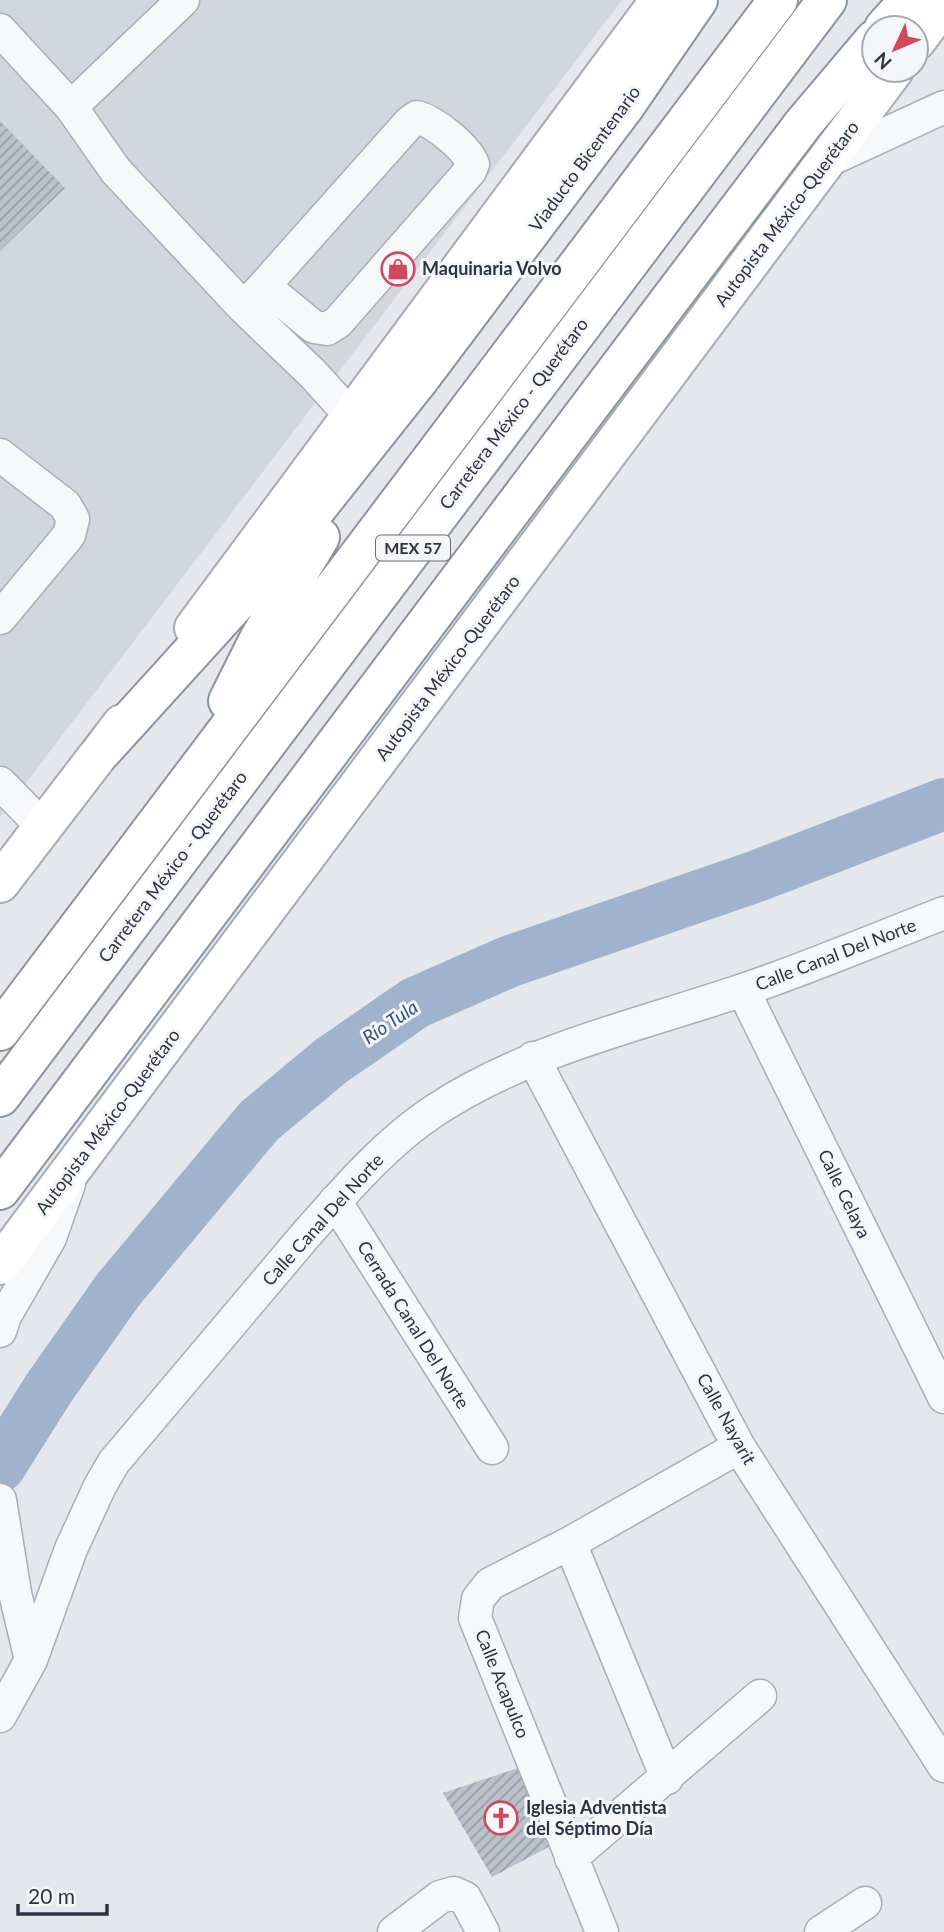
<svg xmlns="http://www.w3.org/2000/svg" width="944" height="1932" font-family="Lato,sans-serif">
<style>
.built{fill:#d2d6de}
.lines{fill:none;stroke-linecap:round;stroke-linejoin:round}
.river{stroke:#9fb4cc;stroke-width:52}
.building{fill:url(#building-hatch)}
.minor-casing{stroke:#a9aeb7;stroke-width:35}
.major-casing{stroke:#a3abb8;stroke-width:42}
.highway-casing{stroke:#8b94a3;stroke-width:42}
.minor{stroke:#f7f8fa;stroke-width:32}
.major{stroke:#fff;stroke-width:38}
.highway{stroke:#fff;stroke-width:38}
.labels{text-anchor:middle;stroke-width:6;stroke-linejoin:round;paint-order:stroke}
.shield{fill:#f4f6f9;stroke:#676e7b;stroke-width:2}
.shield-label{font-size:16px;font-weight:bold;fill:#2b3445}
.street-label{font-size:18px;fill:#2b3445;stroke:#f4f6f9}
.poi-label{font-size:18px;font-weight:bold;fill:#2b3445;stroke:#f4f6f9;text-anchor:start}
.water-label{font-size:19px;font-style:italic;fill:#34527a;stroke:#f4f6f9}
</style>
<defs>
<pattern id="building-hatch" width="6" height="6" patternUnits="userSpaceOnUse" patternTransform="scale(1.75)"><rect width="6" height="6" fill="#bbc0ca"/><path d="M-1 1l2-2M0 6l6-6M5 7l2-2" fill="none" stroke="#989da6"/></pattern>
</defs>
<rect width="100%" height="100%" fill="#e4e7ec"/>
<path class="built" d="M 0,0 L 622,0 L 0,817 Z"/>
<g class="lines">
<path class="river" d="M 0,1466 L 49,1388 L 118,1290 L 259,1121 L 331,1061 L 415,1003 L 508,962 L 757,876 L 944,804"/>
</g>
<path class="building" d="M 0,121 L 65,188 L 0,251 Z
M 521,1767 L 556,1843 L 492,1877 L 443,1793 Z"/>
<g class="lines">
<defs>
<path id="minor" d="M 0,30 L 71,107 L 116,171 L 244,308 L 313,374 L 352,417
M 71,107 L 183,0
M 825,162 L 944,107
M 244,308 L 264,286 L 410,122 L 417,117 C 435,122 466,147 473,164 L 470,171 L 338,322 L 327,329 L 314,327 L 264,286
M 0,455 L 65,505 L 73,519 L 69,535 L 0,618
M 0,783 L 43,827
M 743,990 L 944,1397
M 533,1058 L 739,1447 L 944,1766
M 335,1201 L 492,1448
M 0,1331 L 5,1316 L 50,1238 L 69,1184
M 0,1500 L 15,1593 L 31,1660
M 570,1543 L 667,1778
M 0,1716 L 31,1660 L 71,1549 L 100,1486 L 114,1462 L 304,1237 C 343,1193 384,1144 434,1111 C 526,1050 636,1026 740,991 C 809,968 876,939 944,913
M 571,1858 L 760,1696
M 394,1932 L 440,1897 L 454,1893 L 465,1898 L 483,1932
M 602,1932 L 475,1618 L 478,1599 L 490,1584 L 570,1543 L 739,1447
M 821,1932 L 865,1903"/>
<path id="major" d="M 916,41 L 944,4
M 194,628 L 660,0
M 0,883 L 122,724
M 0,1265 L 894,70"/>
<path id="highway" d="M 884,28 L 909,0
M 228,701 L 259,639 L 320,537
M 102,751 L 278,557 L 418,381 L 625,106 L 698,0
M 0,1031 L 778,0
M 0,1097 L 827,0
M 0,1190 L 675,293 L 803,124 L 874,40"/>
</defs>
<use href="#minor" class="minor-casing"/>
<use href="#major" class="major-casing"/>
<use href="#highway" class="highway-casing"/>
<use href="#minor" class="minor"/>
<use href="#major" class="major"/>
<use href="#highway" class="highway"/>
</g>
<defs>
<symbol id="shop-ring" viewBox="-11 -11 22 22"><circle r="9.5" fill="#f4f6f9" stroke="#d1495b" stroke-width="1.5"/><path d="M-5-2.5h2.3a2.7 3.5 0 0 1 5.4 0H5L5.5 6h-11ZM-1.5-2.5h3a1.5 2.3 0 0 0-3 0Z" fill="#d1495b"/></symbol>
<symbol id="church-ring" viewBox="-11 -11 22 22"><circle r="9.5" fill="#f4f6f9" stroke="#d1495b" stroke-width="1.5"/><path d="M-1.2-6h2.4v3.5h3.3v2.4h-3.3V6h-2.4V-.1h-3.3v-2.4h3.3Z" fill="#d1495b"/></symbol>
</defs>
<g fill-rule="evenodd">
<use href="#shop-ring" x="379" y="250" width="38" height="38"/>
<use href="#church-ring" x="482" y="1799" width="38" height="38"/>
</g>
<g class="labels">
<rect class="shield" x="376" y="535.5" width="74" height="25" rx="5"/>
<g class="shield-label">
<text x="413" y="554">MEX 57</text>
</g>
<g class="street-label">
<text transform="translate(585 159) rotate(-54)" y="6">Viaducto Bicentenario</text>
<text transform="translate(787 214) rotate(-53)" y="6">Autopista México-Querétaro</text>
<text transform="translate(514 414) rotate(-53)" y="6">Carretera México - Querétaro</text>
<text transform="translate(448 668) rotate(-53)" y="6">Autopista México-Querétaro</text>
<text transform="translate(173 867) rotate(-53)" y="6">Carretera México - Querétaro</text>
<text transform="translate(836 955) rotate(-21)" y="6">Calle Canal Del Norte</text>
<text transform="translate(108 1122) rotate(-53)" y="6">Autopista México-Querétaro</text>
<text transform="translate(844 1194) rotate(64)" y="6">Calle Celaya</text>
<text transform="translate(323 1220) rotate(-48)" y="6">Calle Canal Del Norte</text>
<text transform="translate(413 1325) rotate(58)" y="6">Cerrada Canal Del Norte</text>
<text transform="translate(726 1419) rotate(61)" y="6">Calle Nayarit</text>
<text transform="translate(502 1684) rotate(68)" y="6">Calle Acapulco</text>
</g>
<g class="poi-label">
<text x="422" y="275">Maquinaria Volvo</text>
<text x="526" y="1814">Iglesia Adventista<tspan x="526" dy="21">del Séptimo Día</tspan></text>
</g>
<g class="water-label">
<text transform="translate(390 1022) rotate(-34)" y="7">Río Tula</text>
</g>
</g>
<g transform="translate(895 49) rotate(226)"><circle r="33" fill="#f4f6f9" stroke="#a4a8b1" stroke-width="2"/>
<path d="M0-5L12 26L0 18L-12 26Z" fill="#d1495b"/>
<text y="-10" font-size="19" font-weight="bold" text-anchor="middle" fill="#2b3445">N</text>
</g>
<path d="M18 1904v10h89v-10" fill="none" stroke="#2b3445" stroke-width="3.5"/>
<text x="28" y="1904" font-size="21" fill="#2b3445" stroke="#f4f6f9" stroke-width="5" paint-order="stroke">20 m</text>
</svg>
